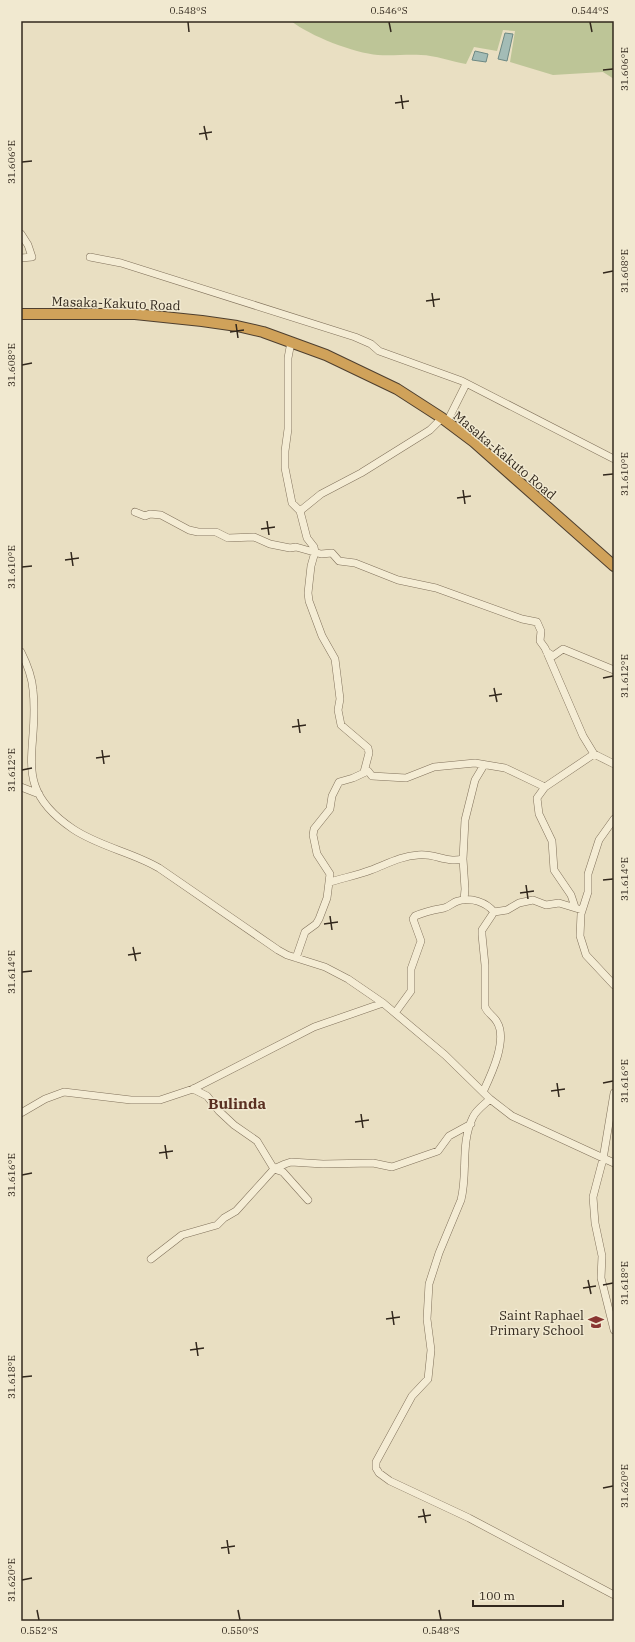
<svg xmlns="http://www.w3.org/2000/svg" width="635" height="1642" font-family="'IBM Plex Serif',serif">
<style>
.green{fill:#bdc597}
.water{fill:#a3bcb6;stroke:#6c8883}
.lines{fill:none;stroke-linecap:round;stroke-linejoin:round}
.minor-casing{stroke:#80715b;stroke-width:8}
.highway-casing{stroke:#4e3f2f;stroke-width:12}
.minor{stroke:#f4ecd4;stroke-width:7}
.highway{stroke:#d0a25a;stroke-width:10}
.ticks{fill:none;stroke:#32281d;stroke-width:1.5}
.labels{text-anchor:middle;stroke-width:3;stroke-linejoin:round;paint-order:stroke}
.street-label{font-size:13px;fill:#32281d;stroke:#f1e9d0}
.poi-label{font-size:13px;fill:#32281d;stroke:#f1e9d0;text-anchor:end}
.quarter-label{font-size:15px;font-weight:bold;fill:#5a3021;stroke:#f1e9d0}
.neatline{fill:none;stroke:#32281d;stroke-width:1.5}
.ticks-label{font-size:10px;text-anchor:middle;fill:#32281d}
</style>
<rect width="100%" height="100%" fill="#e9dfc2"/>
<path class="green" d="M 291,21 L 614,21 L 614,79 L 603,72 L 553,75 L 510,62 L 515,31 L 503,30 L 497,51 L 474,47 L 466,64 C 453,62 434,55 421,55 C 407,54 393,56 378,55 C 354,53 310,36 291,21 Z"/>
<path class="water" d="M 505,33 L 513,34 L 507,61 L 498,59 Z
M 475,51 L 488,54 L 486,62 L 472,60 Z"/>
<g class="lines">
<defs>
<path id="minor" d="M 21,234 L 28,245 L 32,257 L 21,258
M 90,257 L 121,263 L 355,337 L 371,344 L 379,351 L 462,381 L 614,459
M 291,342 L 288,358 L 288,429 L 285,451 L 285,468 L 292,503 L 300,511 L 307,538 L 314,547 L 315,552 L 311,566 L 308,593 L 309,601 L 322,636 L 335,659 L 340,699 L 338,710 L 341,725 L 368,748 L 369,753 L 364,772
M 447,422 L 466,384
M 300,511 L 321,494 L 361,473 L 430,430 L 442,418
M 135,512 L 145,516 L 150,514 L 161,515 L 189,530 L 198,532 L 216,532 L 228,538 L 254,537 L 270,544 L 290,548 L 296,547 L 321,554 L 332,553 L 339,561 L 355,563 L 398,580 L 436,588 L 522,619 L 537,622 L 541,631 L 540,641 L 545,648 L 583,736 L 594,754 L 614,764
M 21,652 C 27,664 32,676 33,690 C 40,751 9,786 73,829 C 100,847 132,852 159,868 L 278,950 L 287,955 L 325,967 L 348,979 L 383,1003 L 445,1055 L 490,1099 L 512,1116 L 614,1163
M 547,652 L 553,656 L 563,649 L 614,670
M 21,787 L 39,794
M 614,819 L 599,840 L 588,874 L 588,892 L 581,914 L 580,936 L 586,955 L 614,985
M 330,882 C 343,878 358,875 371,870 C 387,864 401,856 418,855 C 435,853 445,863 463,859
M 464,900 L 465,889 L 463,859 L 465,820 L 475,780 L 484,765
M 575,907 L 571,895 L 554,870 L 552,841 L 539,814 L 537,798 L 545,787 L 594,754
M 296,958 L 305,932 L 316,924 L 319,919 L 327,898 L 330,874 L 317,854 L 313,835 L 314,829 L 330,809 L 332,796 L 339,782 L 353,778 L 368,771 L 372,776 L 406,778 L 434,767 L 475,763 L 505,768 L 545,787
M 395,1013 L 411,991 L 411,969 L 421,941 L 413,919 L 415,916 C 426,911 433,910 444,908 C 449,907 453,902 458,901 C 471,897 486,902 494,912
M 193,1089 L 207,1096 L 219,1111 L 234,1125 L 257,1141 L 274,1169 L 283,1172 L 308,1200
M 483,1092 C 491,1075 508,1040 497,1022 C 494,1016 488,1014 485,1007 L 485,965 L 482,935 L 482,930 L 494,912 L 507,910 L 519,903 L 533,900 L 546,905 L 559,903 L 582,910
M 614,1093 L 603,1159 L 593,1197 L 595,1223 L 602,1256 L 601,1278 L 614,1330
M 490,1099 C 485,1104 476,1110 473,1117 C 460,1143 468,1173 461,1200 L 439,1253 L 429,1284 L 427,1319 L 431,1350 L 428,1379 L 412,1396 L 376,1462 L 376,1468 L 379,1473 L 390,1481 L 469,1518 L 614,1595
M 21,1113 L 45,1099 L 64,1092 L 131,1100 L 160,1100 L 193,1089 L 314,1027 L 383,1003
M 151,1259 L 182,1235 L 217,1225 L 224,1218 L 236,1211 L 274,1169 L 285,1164 L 291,1162 L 323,1164 L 373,1163 L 392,1167 L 438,1151 L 449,1136 L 471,1124"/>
<path id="highway" d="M 21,314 L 135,314 L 202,321 L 237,326 L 263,332 L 326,355 L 397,389 L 442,418 L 474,442 L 614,566"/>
</defs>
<use href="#minor" class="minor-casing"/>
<use href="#highway" class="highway-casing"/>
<use href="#minor" class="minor"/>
<use href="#highway" class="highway"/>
</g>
<path class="ticks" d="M 188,22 L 189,32M 389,22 L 391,32M 590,22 L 592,32M 603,70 L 613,69M 401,95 L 403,109M 395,103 L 409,101M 204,126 L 207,140M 199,134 L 212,132M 22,162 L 32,161M 603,273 L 613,271M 432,293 L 434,307M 426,301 L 440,299M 236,324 L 238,338M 230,332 L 244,330M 22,365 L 32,363M 603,475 L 613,474M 463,490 L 465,504M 457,498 L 471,496M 267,521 L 269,535M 261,529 L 275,527M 71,552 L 73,566M 65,560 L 79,558M 22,567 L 32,566M 603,678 L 613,676M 494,688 L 497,702M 489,696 L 502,694M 298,719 L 300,733M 292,727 L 306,725M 102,750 L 104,764M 96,758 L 110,756M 22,770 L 32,768M 603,880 L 613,879M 526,885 L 528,899M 520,893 L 534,891M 330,916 L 332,930M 324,924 L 338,922M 133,947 L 136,961M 128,955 L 141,953M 22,972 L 32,971M 557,1083 L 559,1097M 603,1083 L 613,1081M 551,1091 L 565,1089M 361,1114 L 363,1128M 355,1122 L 369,1120M 165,1145 L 167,1159M 159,1153 L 173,1151M 22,1175 L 32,1173M 588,1280 L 591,1294M 603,1285 L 613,1283M 583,1288 L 596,1286M 392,1311 L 394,1325M 386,1319 L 400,1317M 196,1342 L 198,1356M 190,1350 L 204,1348M 22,1377 L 32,1376M 603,1488 L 613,1486M 423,1509 L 426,1523M 418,1517 L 431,1515M 227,1540 L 229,1554M 221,1548 L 235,1546M 22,1580 L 32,1578M 37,1610 L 39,1620M 238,1610 L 240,1620M 439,1610 L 441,1620"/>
<defs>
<symbol id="school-bare" viewBox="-9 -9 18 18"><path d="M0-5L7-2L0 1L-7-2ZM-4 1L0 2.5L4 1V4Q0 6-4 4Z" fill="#893531" stroke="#f1e9d0" stroke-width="2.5" paint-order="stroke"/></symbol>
</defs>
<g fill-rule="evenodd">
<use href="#school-bare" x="585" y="1311" width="22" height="22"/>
</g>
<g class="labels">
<g class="street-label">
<text transform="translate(116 303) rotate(2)" y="5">Masaka-Kakuto Road</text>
<text transform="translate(505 455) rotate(40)" y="5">Masaka-Kakuto Road</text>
</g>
<g class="poi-label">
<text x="584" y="1320">Saint Raphael<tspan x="584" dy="15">Primary School</tspan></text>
</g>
<g class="quarter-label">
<text x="237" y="1109">Bulinda</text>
</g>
</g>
<rect width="635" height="1642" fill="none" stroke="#f1e9d0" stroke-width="44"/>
<path d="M473 1600v6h90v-6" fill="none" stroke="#32281d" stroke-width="2"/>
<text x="479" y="1600" font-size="12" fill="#32281d" stroke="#f1e9d0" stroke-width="3" paint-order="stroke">100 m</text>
<rect x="22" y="22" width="591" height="1598" class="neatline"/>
<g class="ticks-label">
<text x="188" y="14">0.548°S</text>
<text x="389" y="14">0.546°S</text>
<text x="590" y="14">0.544°S</text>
<text transform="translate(624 69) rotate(-90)" y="4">31.606°E</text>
<text transform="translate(11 162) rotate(-90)" y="4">31.606°E</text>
<text transform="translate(624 271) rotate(-90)" y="4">31.608°E</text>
<text transform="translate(11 365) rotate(-90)" y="4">31.608°E</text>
<text transform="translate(624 474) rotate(-90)" y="4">31.610°E</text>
<text transform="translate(11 567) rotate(-90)" y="4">31.610°E</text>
<text transform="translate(624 676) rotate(-90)" y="4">31.612°E</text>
<text transform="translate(11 770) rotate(-90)" y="4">31.612°E</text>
<text transform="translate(624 879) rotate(-90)" y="4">31.614°E</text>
<text transform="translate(11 972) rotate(-90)" y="4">31.614°E</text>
<text transform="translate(624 1081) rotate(-90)" y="4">31.616°E</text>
<text transform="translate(11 1175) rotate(-90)" y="4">31.616°E</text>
<text transform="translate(624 1283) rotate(-90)" y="4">31.618°E</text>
<text transform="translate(11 1377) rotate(-90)" y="4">31.618°E</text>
<text transform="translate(624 1486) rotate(-90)" y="4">31.620°E</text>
<text transform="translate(11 1580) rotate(-90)" y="4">31.620°E</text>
<text x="39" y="1634">0.552°S</text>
<text x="240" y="1634">0.550°S</text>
<text x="441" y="1634">0.548°S</text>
</g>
</svg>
